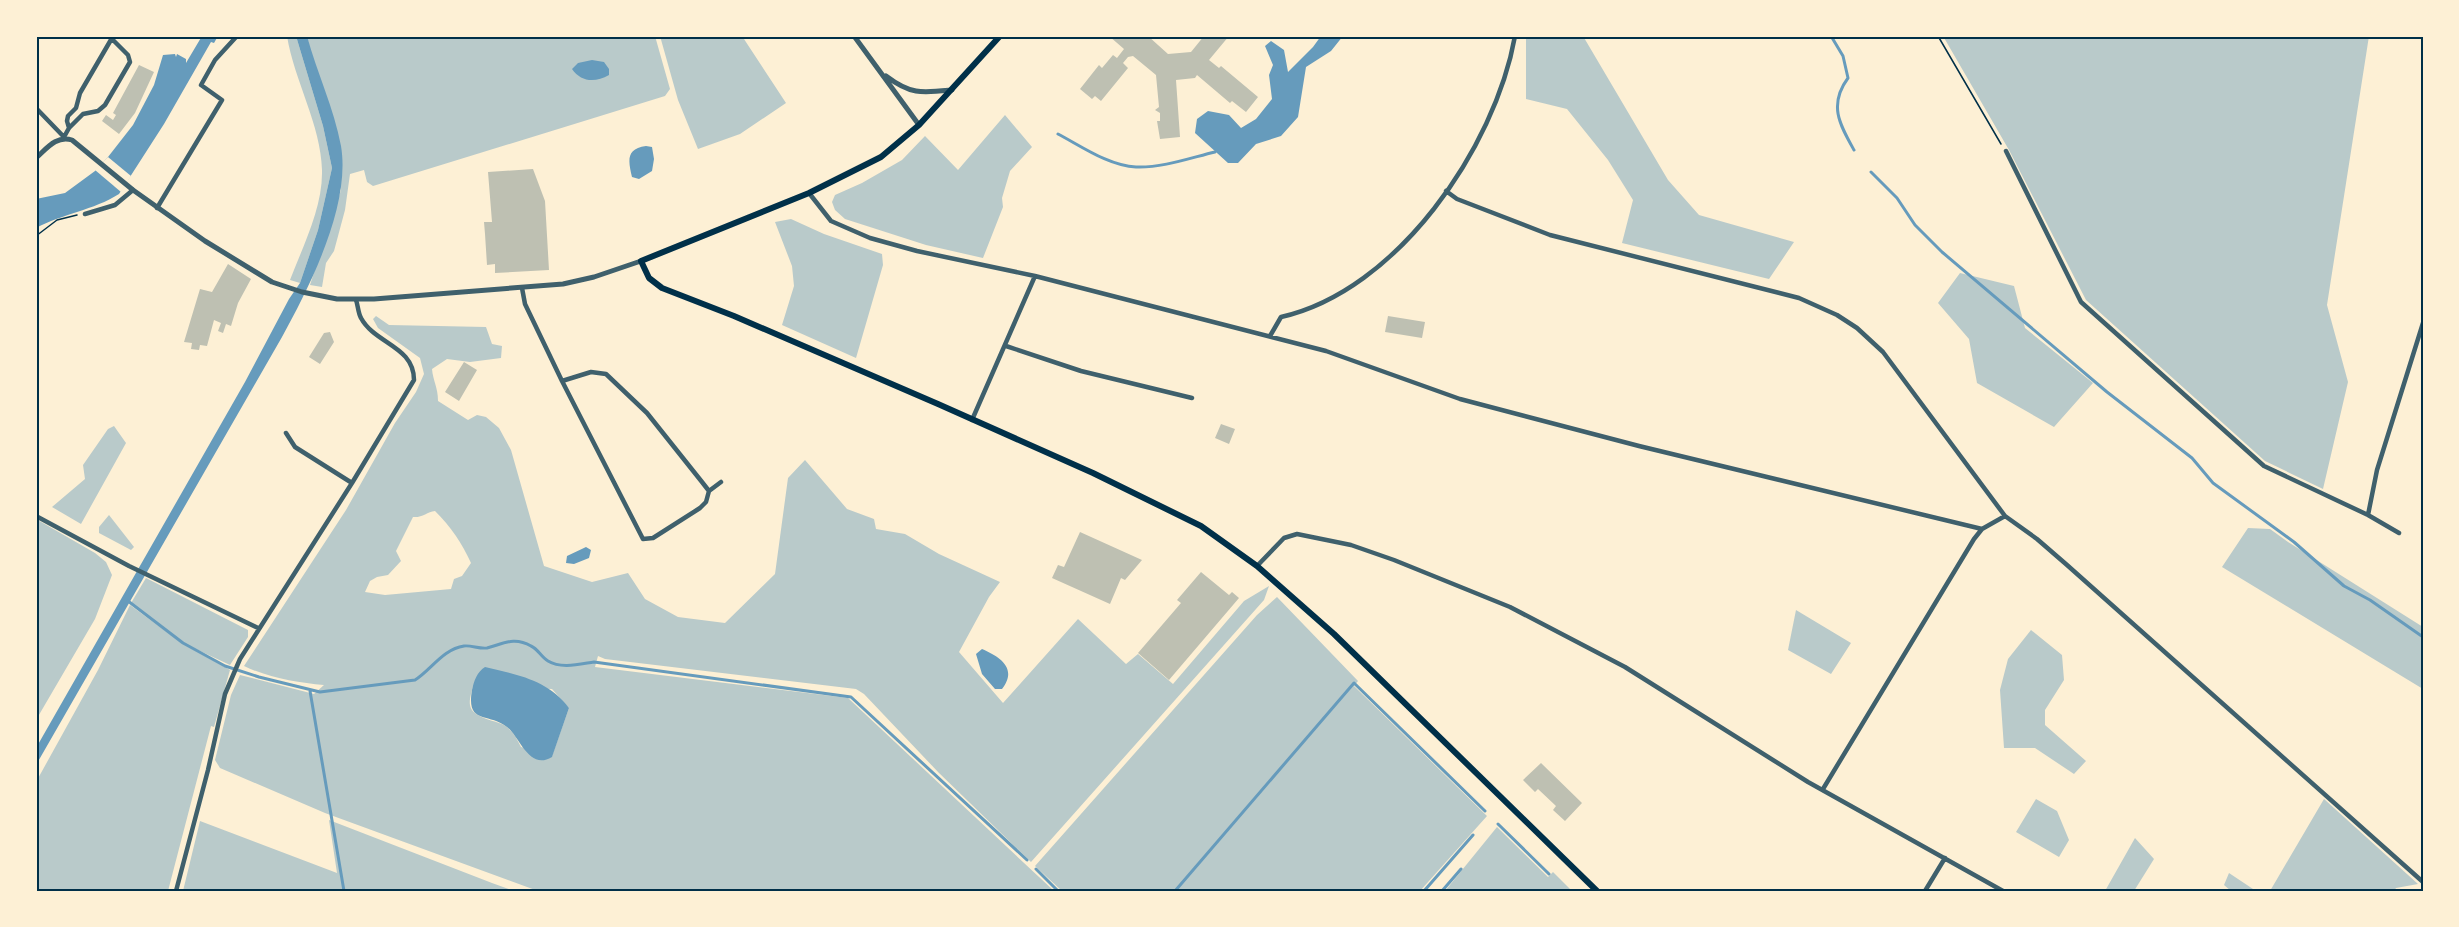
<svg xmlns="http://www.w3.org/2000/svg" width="2459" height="927" font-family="Commissioner,sans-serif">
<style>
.green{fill:#b9caca;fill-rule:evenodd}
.water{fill:#669bbc}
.pier{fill:#fdf0d5}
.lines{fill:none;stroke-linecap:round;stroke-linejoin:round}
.stream{stroke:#669bbc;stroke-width:3}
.building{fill:#bec0b2}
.path{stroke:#003049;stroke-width:1.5}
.minor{stroke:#3f606c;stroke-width:4.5}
.tertiary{stroke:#3f606c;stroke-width:5}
.secondary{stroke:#003049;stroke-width:6}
.neatline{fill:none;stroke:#003049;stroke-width:2}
</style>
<rect width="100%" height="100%" fill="#fdf0d5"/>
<path class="green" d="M 287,36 L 296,36 L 323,126 L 332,168 L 318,230 L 300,283 L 290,280 C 303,246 323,207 322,170 C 321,125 294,80 287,36 Z
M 307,36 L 655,36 L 670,89 L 665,96 L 373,186 L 367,182 L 364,170 L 350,174 L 345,210 L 334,251 L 326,263 L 322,287 L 310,285 L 341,190 Z
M 660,36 L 742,36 L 786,103 L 740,134 L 698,149 L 678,100 Z
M 1526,36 L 1583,36 L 1668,180 L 1699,215 L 1794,242 L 1769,279 L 1622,243 L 1633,200 L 1608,160 L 1567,109 L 1526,99 Z
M 1943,36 L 2369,36 L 2327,305 L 2348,382 L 2323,489 L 2265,461 L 2086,300 L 2009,150 Z
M 1005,115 L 1032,147 L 1010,171 L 1002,198 L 1003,207 L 983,258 L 926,245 L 845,219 L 835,210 L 832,202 L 835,195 L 862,183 L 902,160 L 925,136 L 958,170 Z
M 791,219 L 824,234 L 882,254 L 883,265 L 856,358 L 782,325 L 794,286 L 792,266 L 775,222 Z
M 1960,273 L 2014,286 L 2025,328 L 2093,383 L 2054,427 L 1977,383 L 1969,339 L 1938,303 Z
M 376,316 L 389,325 L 486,327 L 492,344 L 502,346 L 501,358 L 470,362 L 447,359 L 432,369 C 433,381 438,387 438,401 L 468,420 L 477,415 L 486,417 L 499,428 L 511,450 L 544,566 L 592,582 L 628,573 L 645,599 L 678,617 L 725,623 L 775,574 L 788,478 L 805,460 L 847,509 L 874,519 L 876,529 L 905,534 L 939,554 L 1000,582 L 989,597 L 959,652 L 1003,703 L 1078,619 L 1126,664 L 1138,654 L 1173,684 L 1244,601 L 1269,586 L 1264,600 L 1031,862 L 939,773 L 864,694 L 856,689 L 605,659 L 598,656 L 595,667 L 848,698 L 1054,891 L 538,891 L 325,813 L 220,768 L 215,760 L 231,695 L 240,675 L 314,694 L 324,685 C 298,683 269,678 244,666 L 346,510 L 395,423 L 416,392 L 424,374 L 420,358 L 378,328 L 373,319 ZM 435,511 C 451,527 462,543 471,563 L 462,576 L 454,579 L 451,589 L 385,595 L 365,592 L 370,581 L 377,577 L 388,575 L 401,561 L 396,551 L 413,517 C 422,518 427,512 435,511 ZM 473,686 L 552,689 L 569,708 L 552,756 L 521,747 C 517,739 514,733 507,727 C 498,720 472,719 470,705 C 469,699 472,691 473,686 Z
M 114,426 L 126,443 L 81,524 L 52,507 L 85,479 L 83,465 L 108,429 Z
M 109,515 L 134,547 L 131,550 L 99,533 L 99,527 Z
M 36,519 L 95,553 L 106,562 L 112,575 L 95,619 L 36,720 Z
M 2248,528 L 2270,529 L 2288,542 L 2423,627 L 2423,689 L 2222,567 Z
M 146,578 L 248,630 L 248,637 L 230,665 L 183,643 L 131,603 Z
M 1277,597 L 1358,681 L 1354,686 L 1487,816 L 1420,891 L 1062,891 L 1035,866 L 1257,615 Z
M 130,605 L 183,644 L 230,670 L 214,727 L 211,726 L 168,891 L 36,891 L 36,782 L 98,670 Z
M 1796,610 L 1851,643 L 1831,674 L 1788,650 Z
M 2031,630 L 2062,655 L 2064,680 L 2045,710 L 2045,725 L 2086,761 L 2074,774 L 2035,748 L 2004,748 L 2000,690 L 2008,659 Z
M 2036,799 L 2057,811 L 2069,840 L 2059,857 L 2016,832 Z
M 2324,799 L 2418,884 L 2396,888 L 2394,891 L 2270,891 Z
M 329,820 L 492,883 L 514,891 L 183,891 L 200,821 L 337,873 Z
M 1497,827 L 1548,877 L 1553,872 L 1572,891 L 1445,891 Z
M 2135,838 L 2154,859 L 2134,891 L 2105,891 Z
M 2229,873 L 2256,891 L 2231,891 L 2224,885 Z"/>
<path class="water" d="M 202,36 L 218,36 L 214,43 L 211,42 L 164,124 L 119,194 C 94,210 62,214 36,228 L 36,199 L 65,193 L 95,171 L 108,157 L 133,125 L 154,85 L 163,55 L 175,54 L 176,57 L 177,54 L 186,59 L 186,63 Z
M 296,36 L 307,36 C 317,73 334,108 341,146 C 351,205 310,286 282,337 L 36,765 L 36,748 L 245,382 L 289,299 L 300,283 L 318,230 L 332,168 L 323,126 Z
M 1321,36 L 1343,36 L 1331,51 L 1306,67 L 1298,117 L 1281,136 L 1256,144 L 1238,163 L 1228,163 L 1195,133 L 1197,119 L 1208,111 L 1229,115 L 1241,128 L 1256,119 L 1272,99 L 1269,75 L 1273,65 L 1265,46 L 1271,41 L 1284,50 L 1288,72 L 1313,47 Z
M 592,60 L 604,62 L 609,69 L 609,75 C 595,83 581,82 572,69 L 578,63 Z
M 646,146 L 652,147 L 654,159 L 652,171 L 639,179 L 632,177 C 628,160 626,149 646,146 Z
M 586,547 L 591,550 L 589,558 L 574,564 L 566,563 L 567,556 Z
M 982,649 C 1000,657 1018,668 1002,689 L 995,689 L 982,674 L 976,654 Z
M 485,667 C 518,675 548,680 569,708 L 552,757 C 529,771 520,737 507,727 C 488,712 466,725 472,690 C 474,681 477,672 485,667 Z"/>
<path class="pier" d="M 108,157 L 131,176 L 121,192 L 95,170 Z"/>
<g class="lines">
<path class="stream" d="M 1831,36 L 1843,56 L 1848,78 C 1828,105 1840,125 1854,150
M 1058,134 C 1081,146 1109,166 1136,167 C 1162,168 1190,158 1215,152
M 1871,172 L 1897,198 L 1915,225 L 1942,252 L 2107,392 L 2192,458 L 2213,483 L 2294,542 L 2344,586 L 2370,600 L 2423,637
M 128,601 L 183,643 L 225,666 L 259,677 L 320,692 L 415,680 C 431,670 443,649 464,646 C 471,645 479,649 487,648 C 503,644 514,636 531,646 C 538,649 541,657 548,661 C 561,669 580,664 594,662 L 851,697 L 1027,860
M 310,691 L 344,891
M 1498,824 L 1549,874
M 1036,869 L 1058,891
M 1175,891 L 1354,683 L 1485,811
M 1424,891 L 1473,835
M 1442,891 L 1461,869"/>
</g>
<path class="building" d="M 1109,36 L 1148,36 L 1168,54 L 1191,52 L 1204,36 L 1229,36 L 1209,60 L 1219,68 L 1221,66 L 1258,97 L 1246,112 L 1232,101 L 1230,103 L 1197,75 L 1195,78 L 1176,80 L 1180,137 L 1160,139 L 1157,121 L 1160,121 L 1160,113 L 1155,110 L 1159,107 L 1156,75 L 1133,56 L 1128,57 L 1123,63 L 1128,68 L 1101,101 L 1095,96 L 1092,99 L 1080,89 L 1099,65 L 1102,68 L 1113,55 L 1117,58 L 1124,49 Z
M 139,65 L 154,72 L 135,113 L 119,134 L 102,121 L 106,115 L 113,120 L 116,115 L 113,113 Z
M 533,169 L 545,201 L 549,270 L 495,273 L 495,264 L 487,265 L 485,234 L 484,222 L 492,222 L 488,172 Z
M 228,264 L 251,279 L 238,303 L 231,326 L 226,324 L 223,333 L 218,331 L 221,323 L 214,320 L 207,346 L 200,345 L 199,350 L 191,349 L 192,343 L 184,342 L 200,289 L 212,292 Z
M 1388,316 L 1425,322 L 1422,338 L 1385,332 Z
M 330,332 L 334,342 L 320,364 L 309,357 L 324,333 Z
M 464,362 L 477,370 L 459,401 L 445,392 Z
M 1221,424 L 1235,429 L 1229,444 L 1215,438 Z
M 1080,532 L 1142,560 L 1125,580 L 1121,578 L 1110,604 L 1052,578 L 1058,565 L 1064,567 Z
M 1201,572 L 1229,595 L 1232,592 L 1239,598 L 1169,680 L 1138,653 L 1181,603 L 1177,600 Z
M 1541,763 L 1582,803 L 1565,821 L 1553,810 L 1556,806 L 1538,789 L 1535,792 L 1523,780 Z"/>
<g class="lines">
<path class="path" d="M 1938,36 L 2001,144
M 36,236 L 57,220 L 77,215"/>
<path class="minor" d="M 36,108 L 64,137 L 69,128 L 83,114 L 98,111 L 105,105 L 130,62 L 128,55 L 111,38
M 69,128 L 67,121 L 68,116 L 76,108 L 80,93 L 112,38
M 2006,151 L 2081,302 L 2264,466 L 2368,515 L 2399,533
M 1446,191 L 1457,199 L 1550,235 L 1799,298 L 1837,315 L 1857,328 L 1883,352 L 2005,516 L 2037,539 L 2067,565 L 2423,882
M 809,193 L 831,221 L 870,238 L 917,251 L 1035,276 L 1326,351 L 1460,399 L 1639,446 L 1982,529
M 157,208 L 222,100 L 201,85 L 215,60 L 237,36
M 85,214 L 115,205 L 133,190
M 522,288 L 525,304 L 562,381 L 591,372 L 606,374 L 647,413 L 702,482 L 709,491 L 706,502 L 700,508 L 653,538 L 643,539 L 562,381
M 1270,336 L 1281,317 C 1397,291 1495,148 1515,36
M 1006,346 L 1081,371 L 1192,398
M 972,420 L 1035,276
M 286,433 L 295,447 L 352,483
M 709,491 L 721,482
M 2368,515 L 2377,470 L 2423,323
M 36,516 L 129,566 L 258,628
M 1257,566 L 1284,538 L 1297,534 L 1351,545 L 1394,560 L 1510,607 L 1625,667 L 1808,782 L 2003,891
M 1823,789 L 1974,539 L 1982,529 L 2005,516
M 176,891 L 208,770 L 225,694 L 240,659 L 352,483 L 414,380 C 414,346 375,344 361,318 C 358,313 358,305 356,300
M 1925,891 L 1945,858"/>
<path class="tertiary" d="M 854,36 L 919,125
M 886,76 C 911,95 922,93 952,90
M 36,158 C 47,148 57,135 72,140 L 133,190 L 205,241 L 272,282 L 302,292 L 337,299 L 374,299 L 563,284 L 594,277 L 641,261"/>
<path class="secondary" d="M 1000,36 L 919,125 L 881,157 L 809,193 L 641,261 L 649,278 L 662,288 L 734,316 L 938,404 L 1093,473 L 1201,526 L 1257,566 L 1334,634 L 1597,891"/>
</g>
<rect width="2459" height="927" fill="none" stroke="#fdf0d5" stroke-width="75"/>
<rect x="38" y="38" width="2384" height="852" class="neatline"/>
</svg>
